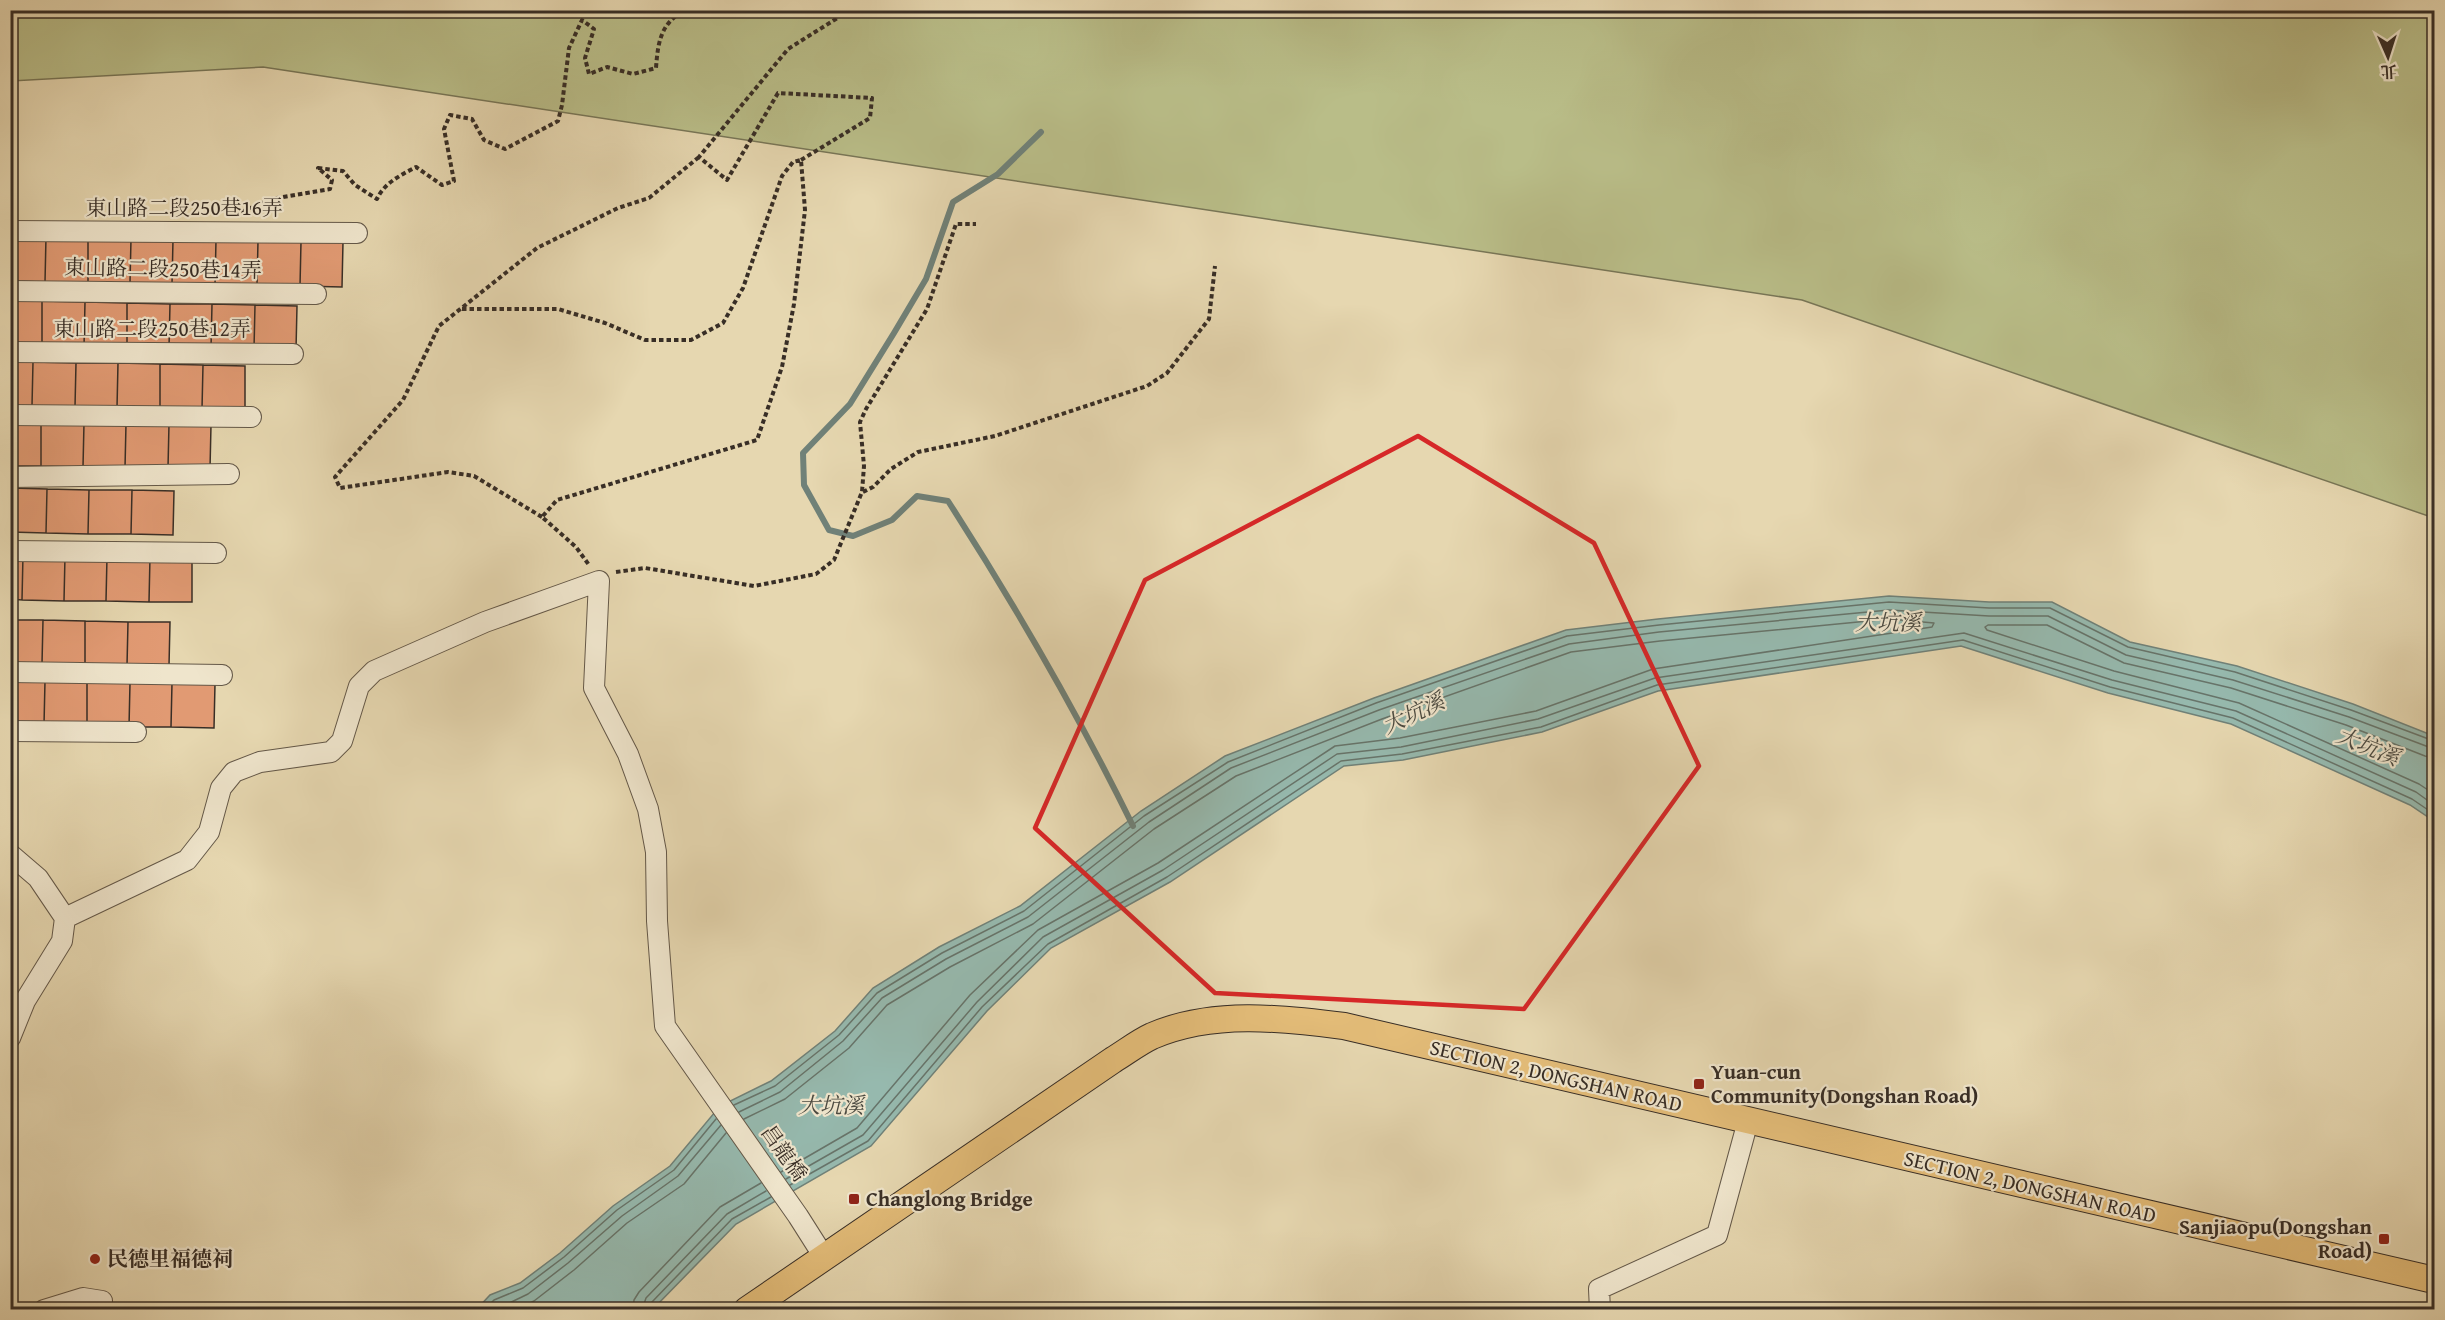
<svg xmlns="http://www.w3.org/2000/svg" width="2445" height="1320" font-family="'Gentium Book Plus','Noto Serif TC',serif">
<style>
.green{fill:#b9bd88;stroke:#787657;stroke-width:1.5}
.water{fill:#96b9ae;stroke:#708178;stroke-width:1.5}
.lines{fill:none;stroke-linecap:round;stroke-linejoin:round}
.shore{stroke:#67746a;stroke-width:1.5}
.stream{stroke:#708178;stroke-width:6}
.building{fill:#e19a73;stroke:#382e26;stroke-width:1.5}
.minor-casing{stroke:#645848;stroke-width:22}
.major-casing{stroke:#382e26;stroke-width:28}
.path{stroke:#382e26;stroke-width:4;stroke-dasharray:4.5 3;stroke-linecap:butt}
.minor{stroke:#efe5cc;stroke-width:20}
.major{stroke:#e3bc78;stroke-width:26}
.marked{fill:none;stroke:#d62828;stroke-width:4.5;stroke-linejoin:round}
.poi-dot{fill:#8f2418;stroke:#efe5cc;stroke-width:2}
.labels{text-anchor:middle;stroke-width:4.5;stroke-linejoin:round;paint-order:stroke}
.street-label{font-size:21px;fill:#382e26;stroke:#efe5cc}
.poi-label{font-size:21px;font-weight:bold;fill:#382e26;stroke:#efe5cc;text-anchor:start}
.water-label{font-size:22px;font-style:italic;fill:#4b4a41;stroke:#efe5cc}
</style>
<rect width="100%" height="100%" fill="#e6d7b0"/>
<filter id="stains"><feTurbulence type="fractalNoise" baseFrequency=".00333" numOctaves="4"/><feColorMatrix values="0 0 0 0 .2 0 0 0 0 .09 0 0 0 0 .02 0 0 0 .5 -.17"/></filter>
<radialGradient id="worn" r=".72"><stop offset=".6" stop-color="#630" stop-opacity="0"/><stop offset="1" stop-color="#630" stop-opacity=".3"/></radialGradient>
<path class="green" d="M 11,10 L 2434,11 L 2434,518 L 1802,300 L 263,67 L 11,81 Z"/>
<path class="water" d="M 1889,596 L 1989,602 L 2052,602 L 2130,642 L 2237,666 L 2353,704 L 2434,736 L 2434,821 L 2410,805 L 2231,724 L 2108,693 L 1961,646 L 1658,691 L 1542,732 L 1403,760 L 1344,766 L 1170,882 L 1051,948 L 987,1011 L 871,1146 L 736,1224 L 653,1309 L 476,1310 L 490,1295 L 520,1283 L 560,1253 L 613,1206 L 670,1166 L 720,1106 L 771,1081 L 835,1031 L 873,988 L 939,947 L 1020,906 L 1141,811 L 1225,756 L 1374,698 L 1566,630 L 1658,619 Z"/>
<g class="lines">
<path class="shore" d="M 2434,758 L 2425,756 L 2346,725 L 2231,688 L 2124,663 L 2047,625 L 1988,625 L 1985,627 L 1987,630 L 2114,671 L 2239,703 L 2419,784 L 2434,794
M 734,1105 L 775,1086 L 839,1035 L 877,993 L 942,953 L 1024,911 L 1144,816 L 1228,762 L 1376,703 L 1567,636 L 1659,625 L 1889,602 L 1989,608 L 2050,608 L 2128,647 L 2235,672 L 2351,710 L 2434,741
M 739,1112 L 780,1092 L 843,1041 L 882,998 L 946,959 L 1028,917 L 1149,822 L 1231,768 L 1379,710 L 1569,644 L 1659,632 L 1889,610 L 1989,616 L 2048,616 L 2126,655 L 2233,680 L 2349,717 L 2434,749
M 744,1119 L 785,1099 L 849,1048 L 887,1005 L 950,967 L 1033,924 L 1154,829 L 1236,776 L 1382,719 L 1571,652 L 1660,641 L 1889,619 L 1934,623 L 1932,627 L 1653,669 L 1536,711 L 1400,738 L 1335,746 L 1158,863 L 1038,930 L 970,995 L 857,1128 L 781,1172
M 786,1179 L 863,1135 L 977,1002 L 1043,937 L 1163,870 L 1337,754 L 1401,747 L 1538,719 L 1655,678 L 1964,633 L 2112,680 L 2236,711 L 2416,792 L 2434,805
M 790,1185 L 868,1141 L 982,1007 L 1048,944 L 1167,877 L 1341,761 L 1402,754 L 1541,727 L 1657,685 L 1963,640 L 2110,687 L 2233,718 L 2412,799 L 2434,814
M 484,1310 L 494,1300 L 523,1288 L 564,1257 L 617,1210 L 674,1170 L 716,1119
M 495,1310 L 528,1294 L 568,1263 L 622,1216 L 678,1176 L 721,1125
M 515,1310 L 534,1301 L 574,1270 L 627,1223 L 684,1184 L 726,1133
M 633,1310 L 634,1300 L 639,1292 L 720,1207 L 761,1183
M 642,1310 L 646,1298 L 727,1214 L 766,1191
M 650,1310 L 651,1303 L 732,1219 L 771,1197"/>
<path class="stream" d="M 1041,132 L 998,174 L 953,202 L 926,279 L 894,333 L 850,404 L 803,453 L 804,485 L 829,530 L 853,536 L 892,520 L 917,496 L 948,501 C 1015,605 1078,714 1133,826"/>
</g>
<path class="building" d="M 10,237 L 46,237 L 45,282 L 10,281 Z
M 46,237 L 88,238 L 88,283 L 45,282 Z
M 88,238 L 131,239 L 130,283 L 88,283 Z
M 131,239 L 173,240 L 172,284 L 130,283 Z
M 173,240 L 216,240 L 215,285 L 172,284 Z
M 216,240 L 258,241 L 257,285 L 215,285 Z
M 258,241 L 301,242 L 300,286 L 257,285 Z
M 301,242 L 343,242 L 342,287 L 300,286 Z
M 10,301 L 42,301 L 42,346 L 10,345 Z
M 42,301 L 85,302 L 84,347 L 42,346 Z
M 85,302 L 127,303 L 127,347 L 84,347 Z
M 127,303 L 170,304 L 169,348 L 127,347 Z
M 170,304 L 212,304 L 211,349 L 169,348 Z
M 212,304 L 255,305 L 254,349 L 211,349 Z
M 255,305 L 297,306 L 296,350 L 254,349 Z
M 10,362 L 33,362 L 32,406 L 10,406 Z
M 33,362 L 76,363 L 75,407 L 32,406 Z
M 76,363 L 118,363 L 117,408 L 75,407 Z
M 118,363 L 160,364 L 160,409 L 117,408 Z
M 160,364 L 203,365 L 202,409 L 160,409 Z
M 203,365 L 245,366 L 245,410 L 202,409 Z
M 10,422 L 41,422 L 41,466 L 10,466 Z
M 41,422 L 84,423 L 83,467 L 41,466 Z
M 84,423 L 126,424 L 125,468 L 83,467 Z
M 126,424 L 169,424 L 168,468 L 125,468 Z
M 169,424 L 211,425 L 210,469 L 168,468 Z
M 10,488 L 47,489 L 46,533 L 10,532 Z
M 47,489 L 89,490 L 88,534 L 46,533 Z
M 89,490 L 132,490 L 131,534 L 88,534 Z
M 132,490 L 174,491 L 173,535 L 131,534 Z
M 10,555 L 23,555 L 22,600 L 10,599 Z
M 23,555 L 65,556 L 64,601 L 22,600 Z
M 65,556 L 107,557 L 106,601 L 64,601 Z
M 107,557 L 150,557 L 149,602 L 106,601 Z
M 150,557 L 192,558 L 192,602 L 149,602 Z
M 10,620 L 43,620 L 42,664 L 10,664 Z
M 43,620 L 85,621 L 85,665 L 42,664 Z
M 85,621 L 128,622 L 127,666 L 85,665 Z
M 128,622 L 170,622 L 169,666 L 127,666 Z
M 10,681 L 45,681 L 44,725 L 10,725 Z
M 45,681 L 87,682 L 87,726 L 44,725 Z
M 87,682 L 130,683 L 129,727 L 87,726 Z
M 130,683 L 172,683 L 171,727 L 129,727 Z
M 172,683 L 215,684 L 214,728 L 171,727 Z"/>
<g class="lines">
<defs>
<path id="minor" d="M 10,231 L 357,233
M 10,291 L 316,294
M 10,352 L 293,354
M 10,415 L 251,417
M 10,477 L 229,474
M 10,551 L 216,553
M 10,672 L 222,675
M 10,731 L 136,732
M 10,854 L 38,878 L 65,918 L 62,941 L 25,1001 L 10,1038
M 65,918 L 187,860 L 209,832 L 221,788 L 234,772 L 260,762 L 331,752 L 342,741 L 359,686 L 374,671 L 485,622 L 599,581 L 594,688 L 628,754 L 648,809 L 656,852 L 657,921 L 665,1026 L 798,1216 L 824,1257
M 44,1310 L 83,1298 L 102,1301
M 1600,1310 L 1599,1289 L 1717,1235 L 1748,1121"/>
<path id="major" d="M 747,1310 L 1113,1060 C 1126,1052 1139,1042 1152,1036 C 1212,1010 1282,1018 1344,1026 L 2434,1280"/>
</defs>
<use href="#minor" class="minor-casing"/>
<use href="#major" class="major-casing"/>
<path class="path" d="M 801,160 L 870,118 L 872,98 L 778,93 L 727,180 L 699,157 L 788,49 L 839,17 L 830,10
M 241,212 L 271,199 L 330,189 L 332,180 L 318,168 L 343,171 L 355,185 L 377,199 C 384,183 401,175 416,167 L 442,185 L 454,181 L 444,129 L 450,115 L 472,119 L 484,140 L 505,149 L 558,121 L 562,105 L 569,48 L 582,20 L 594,29 L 585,58 L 589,74 L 607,67 L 633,74 L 656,68 C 658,41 661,23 685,10
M 462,309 L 558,309 L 605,323 L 645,340 L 691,340 L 723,323 L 743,288 L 782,176 L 793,162 L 801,160 L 805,210 L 794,304 L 782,367 L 757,440 L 557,500 L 542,517 L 576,547 L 589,565
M 863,492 L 873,487 L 891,469 L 918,452 L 995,436 L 1147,386 L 1167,373 L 1209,319 L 1215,266
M 542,517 L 474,476 L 448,472 L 340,488 L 335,477 L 403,400 L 439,326 L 537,248 L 618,208 L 649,198 L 699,157
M 616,572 L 645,568 L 754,586 L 816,574 L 834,560 L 862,492 L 864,466 L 860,422 L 866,409 L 927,309 L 956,224 L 976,224"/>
<use href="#minor" class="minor"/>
<use href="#major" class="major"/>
</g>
<path class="marked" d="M 1418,436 L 1594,543 L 1699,766 L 1524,1009 L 1215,993 L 1035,828 L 1145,580 Z"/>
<g class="poi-dot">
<rect x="1693" y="1078" width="12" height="12" rx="3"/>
<rect x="848" y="1193" width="12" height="12" rx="3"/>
<rect x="2378" y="1233" width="12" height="12" rx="3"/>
<circle cx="95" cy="1259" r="6"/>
</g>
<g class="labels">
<g class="street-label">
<text x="184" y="215">東山路二段250巷16弄</text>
<text transform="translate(163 269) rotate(1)" y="7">東山路二段250巷14弄</text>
<text x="152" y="336">東山路二段250巷12弄</text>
<text transform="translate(1556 1076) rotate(13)" y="7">SECTION 2, DONGSHAN ROAD</text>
<text transform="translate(784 1153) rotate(55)" y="7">昌龍橋</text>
<text transform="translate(2030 1187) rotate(13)" y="7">SECTION 2, DONGSHAN ROAD</text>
</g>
<g class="poi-label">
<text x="1711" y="1079">Yuan-cun<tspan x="1711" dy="24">Community(Dongshan Road)</tspan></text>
<text x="866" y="1206">Changlong Bridge</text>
<text x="2372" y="1234" text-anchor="end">Sanjiaopu(Dongshan<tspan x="2372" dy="24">Road)</tspan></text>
<text x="107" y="1266">民德里福德祠</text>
</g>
<g class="water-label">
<text x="1888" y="630">大坑溪</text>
<text transform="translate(1413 713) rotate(-25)" y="8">大坑溪</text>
<text transform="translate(2368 746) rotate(22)" y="8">大坑溪</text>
<text x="831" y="1113">大坑溪</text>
</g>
</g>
<rect width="2445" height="1320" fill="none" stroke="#e6d7b0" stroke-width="36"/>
<rect x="12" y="12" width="2421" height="1296" fill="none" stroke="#382e26" stroke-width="3"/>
<rect x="18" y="18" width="2409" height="1284" fill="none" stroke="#382e26" stroke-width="1.5"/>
<g transform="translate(2388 57) rotate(177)" stroke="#efe5cc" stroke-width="4.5" paint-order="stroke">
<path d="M0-4.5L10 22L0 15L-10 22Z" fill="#382e26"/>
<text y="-9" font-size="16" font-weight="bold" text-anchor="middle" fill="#382e26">北</text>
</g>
<rect width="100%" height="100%" filter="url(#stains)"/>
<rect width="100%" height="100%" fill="url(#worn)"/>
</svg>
